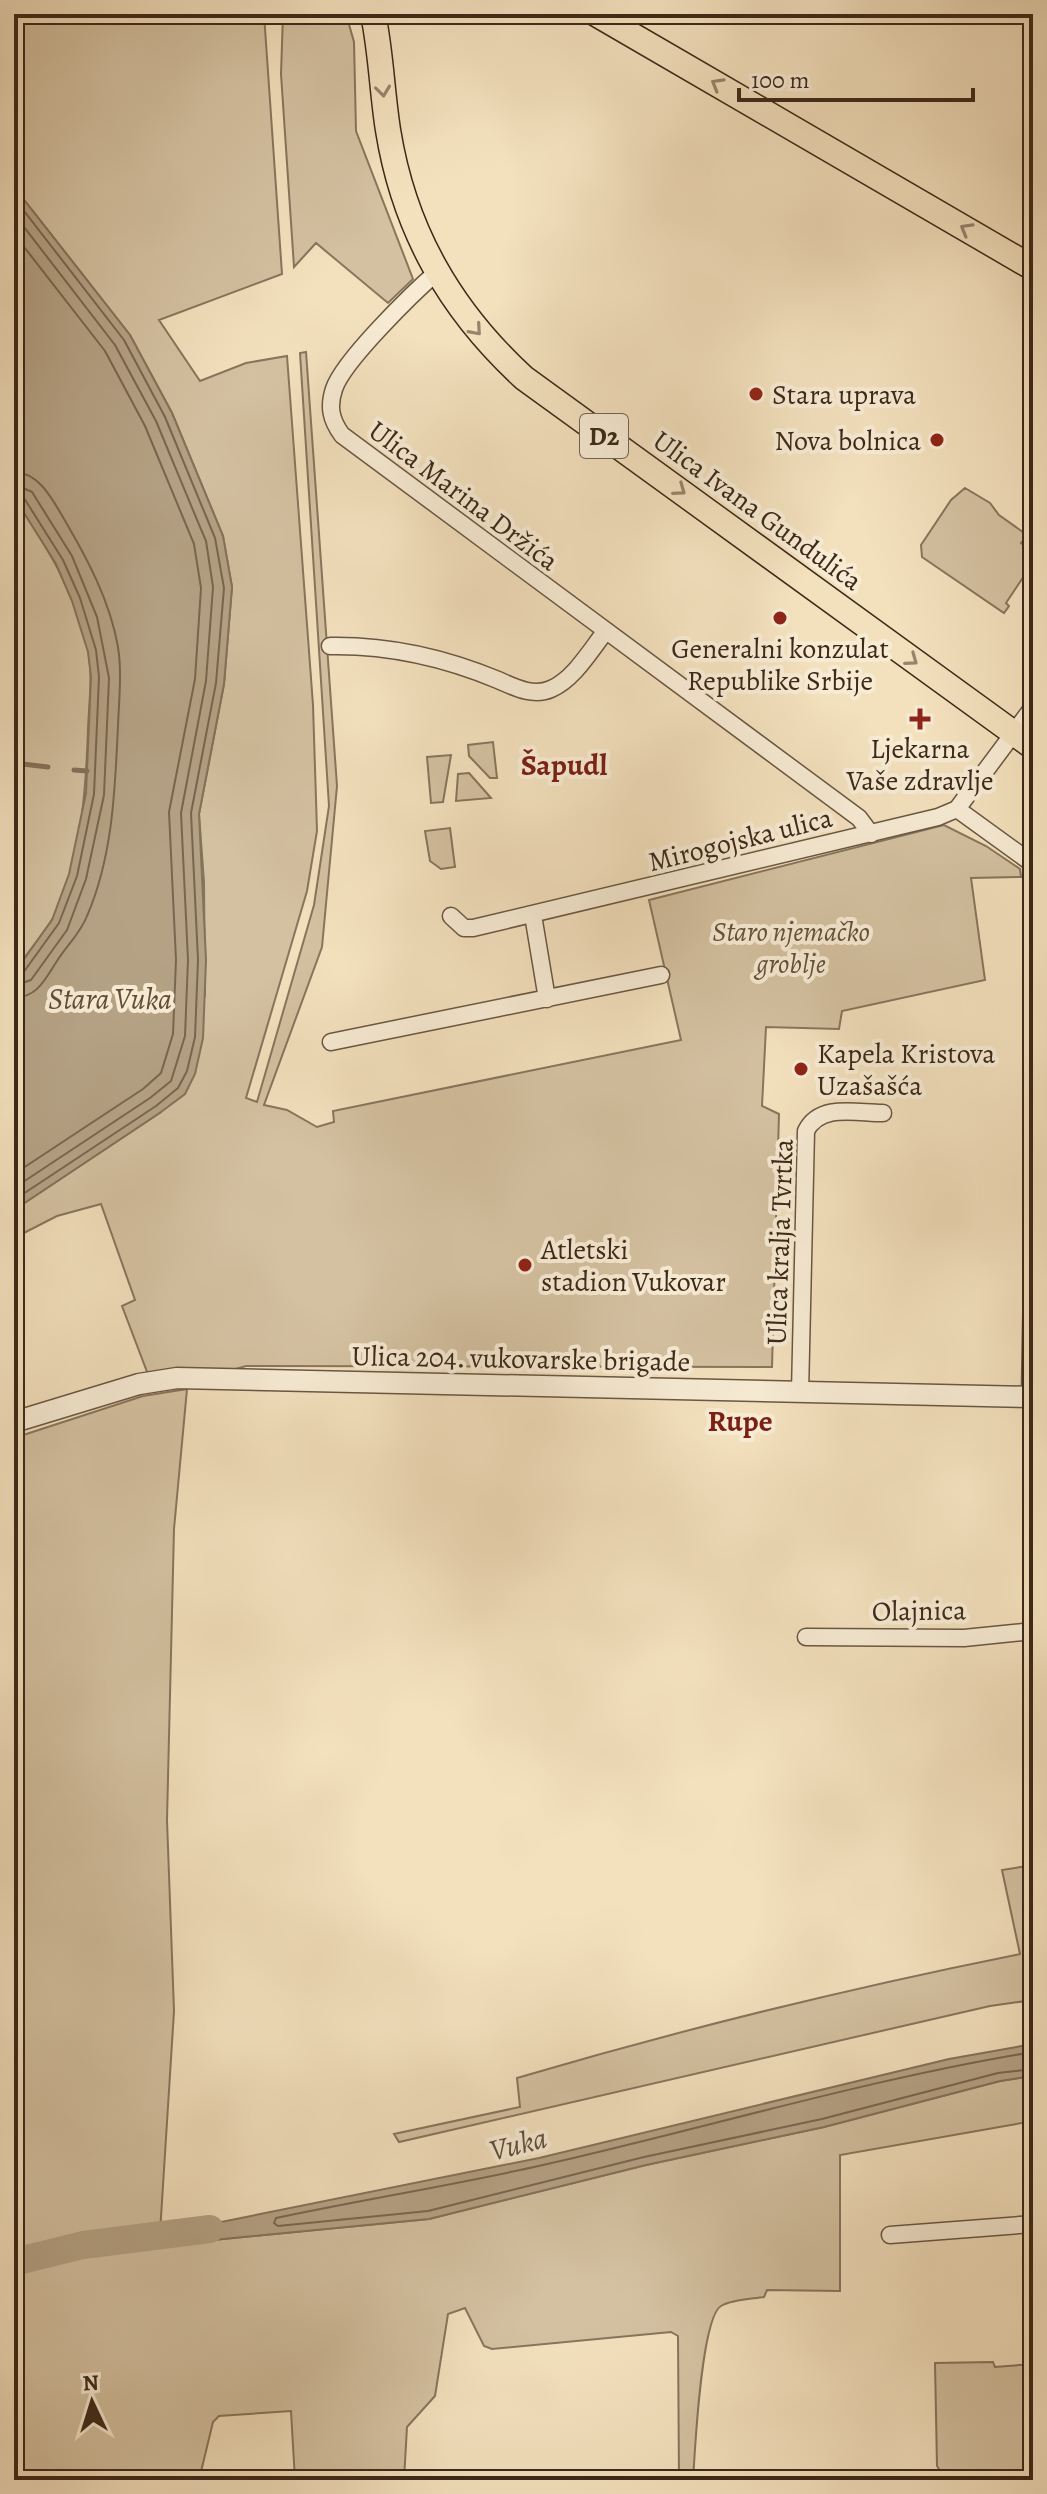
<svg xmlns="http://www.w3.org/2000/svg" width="1047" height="2494" font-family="Alegreya,serif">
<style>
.green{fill:#d4c1a1;stroke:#88755d;stroke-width:2}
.water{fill:#b5a285;stroke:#85725a;stroke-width:2}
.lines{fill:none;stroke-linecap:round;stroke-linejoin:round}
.shore{stroke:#78664f;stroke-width:2}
.stream{stroke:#85725a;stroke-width:5}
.river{stroke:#b5a285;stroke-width:28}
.minor-casing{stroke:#6a5742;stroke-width:19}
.tertiary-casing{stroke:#6a5742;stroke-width:23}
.primary-casing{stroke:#3c2919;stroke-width:27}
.minor{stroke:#f7ebd4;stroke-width:16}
.tertiary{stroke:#f7ebd4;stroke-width:20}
.primary{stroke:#f3e0bd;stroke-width:24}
.oneway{stroke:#98846b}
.poi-dot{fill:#8f2418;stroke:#f7ebd4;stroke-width:3}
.labels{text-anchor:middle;stroke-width:8;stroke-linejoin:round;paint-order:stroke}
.shield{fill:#f7ebd4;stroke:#746351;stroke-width:2}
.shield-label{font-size:26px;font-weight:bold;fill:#3c2919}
.poi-label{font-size:28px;fill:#3c2919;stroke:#f7ebd4;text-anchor:start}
.street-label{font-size:28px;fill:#3c2919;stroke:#f7ebd4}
.park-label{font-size:28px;font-style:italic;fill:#624f3b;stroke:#f7ebd4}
.neighbourhood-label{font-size:30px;font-weight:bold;fill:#7a1f14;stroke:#f7ebd4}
.water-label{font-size:30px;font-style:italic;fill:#604d39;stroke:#f7ebd4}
</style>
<rect width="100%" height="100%" fill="#f3e0bd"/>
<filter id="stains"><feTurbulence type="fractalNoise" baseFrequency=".0025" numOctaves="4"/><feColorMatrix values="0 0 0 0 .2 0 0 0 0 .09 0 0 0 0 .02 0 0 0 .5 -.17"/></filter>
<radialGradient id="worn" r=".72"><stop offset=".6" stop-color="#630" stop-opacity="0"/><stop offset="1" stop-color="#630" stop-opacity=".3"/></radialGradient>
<path class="green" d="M 14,14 L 264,14 L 282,274 L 159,320 L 200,381 L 246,363 L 287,356 L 313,705 L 317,831 L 307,891 L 246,1098 L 257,1102 L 314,905 L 329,806 L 300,353 L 306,352 L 337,786 L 322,947 L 264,1105 L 287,1110 L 317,1127 L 334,1122 L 333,1111 L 681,1040 L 649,900 L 944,825 L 986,846 L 1020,869 L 1021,877 L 971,878 L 985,980 L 842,1011 L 839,1029 L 766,1027 L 762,1106 L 779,1114 L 772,1367 L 246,1366 L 214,1375 L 149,1377 L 122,1306 L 135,1300 L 101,1204 L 57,1216 L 14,1238 L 14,1210 L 161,1112 L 205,995 L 204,882 L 199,814 L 224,684 L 232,587 L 223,536 L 172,413 L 130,335 L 14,187 Z
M 283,14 L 346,14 L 354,42 L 356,131 L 413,279 L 388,303 L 316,243 L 294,267 L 281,74 Z
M 965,488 L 990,503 L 999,515 L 1027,535 L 1021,543 L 1033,552 L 1033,574 L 1028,582 L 1022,579 L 1006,603 L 1009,606 L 1004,613 L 922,557 L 921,545 L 951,500 Z
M 14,497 C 46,544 76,594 88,650 C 93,676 89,702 88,729 C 86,787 82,847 61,902 C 51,927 28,950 14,973 Z
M 493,742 L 497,778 L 490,778 L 469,756 L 468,745 Z
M 451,755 L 443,802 L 431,803 L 427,757 Z
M 469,773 L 491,798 L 456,801 L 458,774 Z
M 450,828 L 455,867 L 441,869 L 430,861 L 425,831 Z
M 187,1389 L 174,1529 L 167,1820 L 174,2011 L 160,2233 L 213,2240 L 429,2219 L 646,2165 L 824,2127 L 1000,2081 L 1033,2076 L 1033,2121 L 840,2155 L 840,2291 L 767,2290 L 764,2297 C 751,2299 733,2299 721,2306 C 701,2318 695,2451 693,2480 L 679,2480 L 678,2336 L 671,2332 L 492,2349 L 484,2346 L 465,2308 L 448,2314 L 435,2396 L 407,2427 L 404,2480 L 295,2480 L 291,2411 L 219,2416 L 213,2422 L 199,2480 L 14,2480 L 14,1438 L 143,1396 Z
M 1033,1865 L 1033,2000 L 990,2006 L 399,2142 L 394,2134 L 520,2107 L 517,2078 C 683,2029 850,1988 1020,1954 L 1002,1870 Z
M 993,2362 L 995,2367 L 1033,2364 L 1033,2480 L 946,2480 L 937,2466 L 935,2363 Z"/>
<path class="water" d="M 14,187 L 130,335 L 172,413 L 223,536 L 232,587 L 224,684 L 199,814 L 206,960 L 203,1038 L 195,1074 L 185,1094 L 161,1112 L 14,1210 L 14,973 L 52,920 L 69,874 L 86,793 L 91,677 L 88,652 L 72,601 L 56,564 L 14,497 Z
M 1033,2044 L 1033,2076 L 1000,2081 L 824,2127 L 646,2165 L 429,2219 L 213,2240 L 171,2232 L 539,2158 L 949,2059 Z"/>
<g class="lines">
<path class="shore" d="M 14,198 L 124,340 L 165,417 L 215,538 L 224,588 L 216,683 L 191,813 L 198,960 L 195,1037 L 187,1071 L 178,1088 L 156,1106 L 14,1200
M 14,214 L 115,345 L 156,421 L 195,515 L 206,541 L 213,587 L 206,681 L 181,813 L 188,960 L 185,1036 L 171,1081 L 150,1098 L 14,1188
M 14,234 L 105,351 L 145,426 L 194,544 L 201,588 L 195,679 L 169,812 L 176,960 L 173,1034 L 161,1073 L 143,1089 L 14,1174
M 14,472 C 40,473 52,499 64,519 C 87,558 110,601 118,647 C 122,673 119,699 118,726 C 115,789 113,856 87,916 C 80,934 67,945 57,961 C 45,979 38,997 14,998
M 14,484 L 32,492 L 72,556 L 97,617 L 109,678 L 104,795 L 86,879 L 67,930 L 31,980 L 14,986
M 14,494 L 24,498 L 63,560 L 80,598 L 96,650 L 99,677 L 94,794 L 77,876 L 59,923 L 23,973 L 14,976
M 1033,2052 C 868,2079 706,2128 543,2165 C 455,2185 365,2199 276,2218 L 274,2223 L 278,2226 L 428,2211 L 644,2157 L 822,2119 L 998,2073 L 1033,2069"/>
<path class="stream" d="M 14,763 L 48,767
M 74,770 L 87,771"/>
<path class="river" d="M 14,2262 L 83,2245 L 210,2229"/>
<defs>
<path id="minor" d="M 437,272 C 414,292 343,361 334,389 C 328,407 331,420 342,435 L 859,818 L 871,834
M 330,646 C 389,645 443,657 498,680 C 514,687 533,697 551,689 C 574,679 590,651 605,632
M 1033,707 L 957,809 L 1033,864
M 533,915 L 547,999
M 451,916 L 464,928 L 473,928 L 938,817 L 957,809
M 331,1042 L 661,975
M 800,1393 L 806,1131 C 820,1103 856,1113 883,1113
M 1030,1397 L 1033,1227
M 806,1637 L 964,1638 L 1033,1631
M 890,2235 L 1033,2224"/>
<path id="tertiary" d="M 14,1422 L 139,1384 L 177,1378 L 1033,1397"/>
<path id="primary" d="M 373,14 C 381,52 382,92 388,130 C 404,230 450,310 524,378 L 1033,747
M 596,14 L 1033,268"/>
</defs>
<use href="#minor" class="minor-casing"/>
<use href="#tertiary" class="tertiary-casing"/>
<use href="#primary" class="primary-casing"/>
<use href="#minor" class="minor"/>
<use href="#tertiary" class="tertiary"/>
<use href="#primary" class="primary"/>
</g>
<defs><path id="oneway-chevron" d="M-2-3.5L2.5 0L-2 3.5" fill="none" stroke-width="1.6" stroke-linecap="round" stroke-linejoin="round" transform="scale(2)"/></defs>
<g class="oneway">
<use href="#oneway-chevron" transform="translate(717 84) rotate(-150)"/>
<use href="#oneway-chevron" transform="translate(383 91) rotate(83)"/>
<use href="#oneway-chevron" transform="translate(966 229) rotate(-150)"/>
<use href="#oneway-chevron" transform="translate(476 330) rotate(49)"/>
<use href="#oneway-chevron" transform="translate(680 490) rotate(36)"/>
<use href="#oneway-chevron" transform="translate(912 660) rotate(36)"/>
</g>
<g class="poi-dot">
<circle cx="756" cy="394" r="8"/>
<circle cx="937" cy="440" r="8"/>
<circle cx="780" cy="618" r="8"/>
<path d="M916 707h8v8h8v8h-8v8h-8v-8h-8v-8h8z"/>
<circle cx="801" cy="1069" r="8"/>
<circle cx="525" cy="1265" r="8"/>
</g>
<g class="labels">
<rect class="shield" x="580" y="414" width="48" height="44" rx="6"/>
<g class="shield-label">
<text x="604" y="445">D2</text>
</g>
<g class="poi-label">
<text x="772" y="404">Stara uprava</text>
<text x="921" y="450" text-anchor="end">Nova bolnica</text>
<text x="780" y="658" text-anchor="middle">Generalni konzulat<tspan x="780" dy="32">Republike Srbije</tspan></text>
<text x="920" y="758" text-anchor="middle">Ljekarna<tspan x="920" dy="32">Vaše zdravlje</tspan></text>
<text x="817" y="1063">Kapela Kristova<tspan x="817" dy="32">Uzašašća</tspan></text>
<text x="541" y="1259">Atletski<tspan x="541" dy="32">stadion Vukovar</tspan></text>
</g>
<g class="street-label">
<text transform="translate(464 495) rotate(37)" y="10">Ulica Marina Držića</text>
<text transform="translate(758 510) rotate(36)" y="10">Ulica Ivana Gundulića</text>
<text transform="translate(740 839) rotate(-14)" y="10">Mirogojska ulica</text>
<text transform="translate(779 1242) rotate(-88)" y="10">Ulica kralja Tvrtka</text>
<text transform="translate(521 1358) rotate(1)" y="10">Ulica 204. vukovarske brigade</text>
<text transform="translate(919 1610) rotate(-1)" y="10">Olajnica</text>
</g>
<g class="park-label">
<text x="791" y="941">Staro njemačko<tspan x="791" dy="32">groblje</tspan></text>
</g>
<g class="neighbourhood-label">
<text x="564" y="775">Šapudl</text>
<text x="740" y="1431">Rupe</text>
</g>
<g class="water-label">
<text x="110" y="1009">Stara Vuka</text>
<text transform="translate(518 2144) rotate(-14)" y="10">Vuka</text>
</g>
</g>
<rect width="1047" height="2494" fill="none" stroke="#f3e0bd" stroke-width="48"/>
<rect x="16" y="16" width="1015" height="2462" fill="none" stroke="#3c2919" stroke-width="4"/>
<rect x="24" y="24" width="999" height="2446" fill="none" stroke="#3c2919" stroke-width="2"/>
<g transform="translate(92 2402) rotate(356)" stroke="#f7ebd4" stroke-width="6" paint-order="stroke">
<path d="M0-6L14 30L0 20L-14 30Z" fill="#3c2919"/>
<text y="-12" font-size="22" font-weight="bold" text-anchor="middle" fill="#3c2919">N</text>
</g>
<path d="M739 88v12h234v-12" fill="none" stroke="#3c2919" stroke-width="4"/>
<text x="751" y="88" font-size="24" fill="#3c2919" stroke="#f7ebd4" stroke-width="6" paint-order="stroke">100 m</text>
<rect width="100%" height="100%" filter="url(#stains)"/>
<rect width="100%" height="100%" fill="url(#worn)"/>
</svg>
